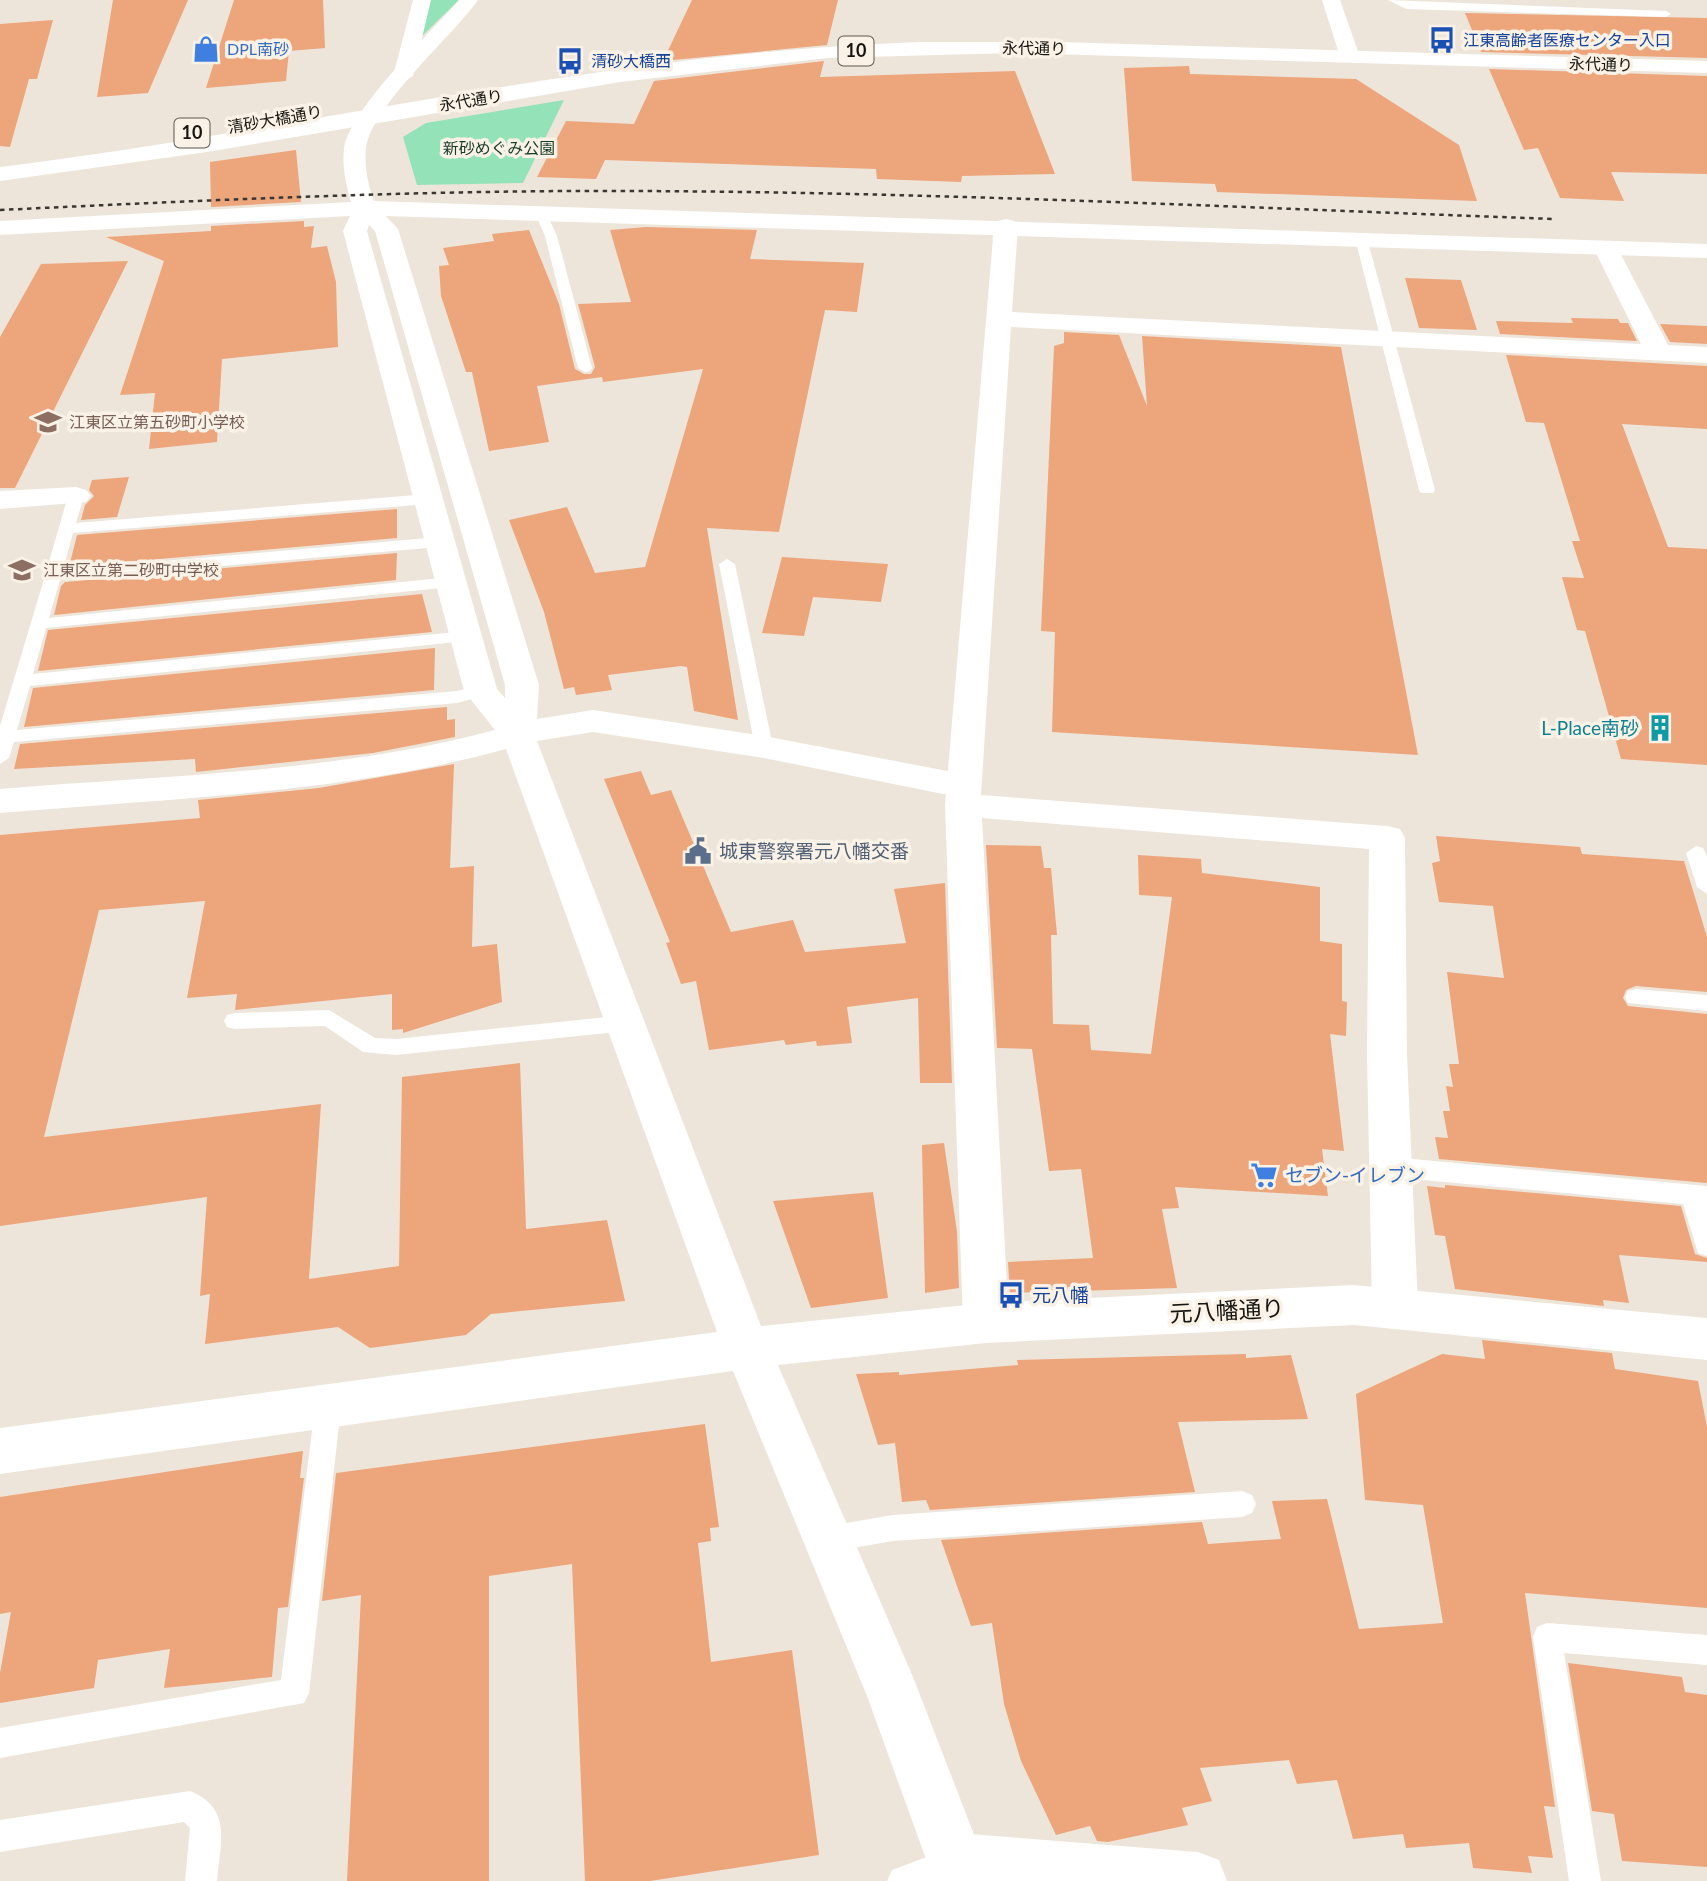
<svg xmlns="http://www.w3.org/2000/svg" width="1707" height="1881" font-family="Lato,'Noto Sans JP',sans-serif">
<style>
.green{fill:#94e2b8}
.building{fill:#eda57c}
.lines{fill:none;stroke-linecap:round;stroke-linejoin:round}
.lane{fill:#fff;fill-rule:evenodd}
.street{fill:#fff;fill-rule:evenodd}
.secondary{fill:#fff;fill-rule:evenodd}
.primary{fill:#fff;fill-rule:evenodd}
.rail{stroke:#3a3732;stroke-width:2.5;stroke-dasharray:4.5 4.5;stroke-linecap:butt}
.labels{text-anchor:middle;stroke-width:7;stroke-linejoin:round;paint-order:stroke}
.far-transit-label{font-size:16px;fill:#164399;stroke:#faf2e6;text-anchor:start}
.far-street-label{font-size:16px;fill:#171511;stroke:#faf2e6}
.far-shop-label{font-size:16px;fill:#366cbe;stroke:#faf2e6;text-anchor:start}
.far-park-label{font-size:16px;fill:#173b29;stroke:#faf2e6}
.far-education-label{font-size:16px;fill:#785e54;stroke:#faf2e6;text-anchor:start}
.shield{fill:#faf2e6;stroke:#5b5751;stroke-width:2}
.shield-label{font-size:18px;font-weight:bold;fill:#171511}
.culture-label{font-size:19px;fill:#0d838f;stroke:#faf2e6;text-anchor:end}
.service-label{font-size:19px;fill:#4e5e75;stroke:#faf2e6;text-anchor:start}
.shop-label{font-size:19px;fill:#366cbe;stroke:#faf2e6;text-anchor:start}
.transit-label{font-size:19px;fill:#164399;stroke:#faf2e6;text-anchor:start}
.near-street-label{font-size:23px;fill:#171511;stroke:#faf2e6}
</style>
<rect width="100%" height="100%" fill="#ede5d9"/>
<path class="green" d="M 430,0 L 459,0 L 421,37 Z
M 564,100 L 523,183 L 417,185 L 403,137 L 426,123 Z"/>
<path class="building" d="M 113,0 L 188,0 L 148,93 L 97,97 Z
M 234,0 L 323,0 L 325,48 L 289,51 L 286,81 L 206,88 Z
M 692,0 L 838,0 L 827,45 L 663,61 Z
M 1465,13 L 1707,18 L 1707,58 L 1481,52 Z
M 53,20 L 37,79 L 29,79 L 10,147 L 0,146 L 0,24 Z
M 824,61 L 820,77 L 1015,71 L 1055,174 L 962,176 L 961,182 L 877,179 L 876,169 L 605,160 L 596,179 L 537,177 L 566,121 L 634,124 L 654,81 Z
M 1189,66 L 1190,74 L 1356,79 L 1459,145 L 1477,201 L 1217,192 L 1215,184 L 1132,181 L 1124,68 Z
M 1489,69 L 1707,76 L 1707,174 L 1611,172 L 1624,201 L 1560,198 L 1538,148 L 1524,150 Z
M 296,150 L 301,202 L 211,207 L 210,162 Z
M 304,221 L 304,227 L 314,226 L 311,248 L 327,246 L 336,282 L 338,347 L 222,359 L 217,442 L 149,449 L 155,393 L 120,395 L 164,261 L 106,237 L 211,231 L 211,226 Z
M 646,227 L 757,230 L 750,259 L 864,263 L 857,312 L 825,310 L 779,532 L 707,528 L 738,720 L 694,711 L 687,667 L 681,666 L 608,675 L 612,690 L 576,695 L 574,687 L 564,689 L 544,612 L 509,520 L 567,507 L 595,573 L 645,567 L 703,369 L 603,382 L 602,377 L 537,386 L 549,442 L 489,451 L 472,372 L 466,372 L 441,296 L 439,266 L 449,265 L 443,248 L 494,241 L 492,234 L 529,230 L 559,304 L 575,369 L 584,374 L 591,374 L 595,367 L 578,304 L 631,302 L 610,230 Z
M 128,261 L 15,488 L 0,488 L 0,337 L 41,264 Z
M 1405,278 L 1461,280 L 1477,330 L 1419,328 Z
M 1571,318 L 1618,319 L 1620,323 L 1628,323 L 1637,341 L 1500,334 L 1496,321 L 1573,323 Z
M 1660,324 L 1707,326 L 1707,344 L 1670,342 Z
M 1064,332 L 1119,335 L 1147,406 L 1142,336 L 1341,347 L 1418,755 L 1052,732 L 1055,632 L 1041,631 L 1054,346 L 1064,343 Z
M 1506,355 L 1707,366 L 1707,429 L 1622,424 L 1668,547 L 1707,549 L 1707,765 L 1621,759 L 1585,631 L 1577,630 L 1562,577 L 1584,578 L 1572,541 L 1580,541 L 1544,423 L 1526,422 Z
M 129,477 L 117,517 L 81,520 L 85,505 L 94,496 L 89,490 L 92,480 Z
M 397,509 L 397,538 L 69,567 L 77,535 Z
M 397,553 L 396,580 L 54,615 L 61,586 L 65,582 Z
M 782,557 L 888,564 L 881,602 L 813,597 L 804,636 L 762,633 Z
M 422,594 L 432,632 L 38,671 L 48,630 Z
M 435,648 L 434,690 L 24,727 L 33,688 Z
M 447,707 L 447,720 L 455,719 L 455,737 L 373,753 L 196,772 L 195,759 L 14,769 L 20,744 Z
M 454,764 L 450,868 L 474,866 L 472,947 L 497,944 L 502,1002 L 403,1033 L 403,1029 L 392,1030 L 392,994 L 235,1010 L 237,994 L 187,998 L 205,901 L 99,910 L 44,1137 L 321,1104 L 309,1279 L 399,1266 L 402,1077 L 520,1063 L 526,1229 L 607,1220 L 625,1301 L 491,1314 L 466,1335 L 370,1348 L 338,1327 L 205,1344 L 210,1294 L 200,1296 L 207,1197 L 0,1226 L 0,835 L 200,818 L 198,800 L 319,788 Z
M 641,771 L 651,795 L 671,790 L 731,932 L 793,920 L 805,952 L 906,943 L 894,889 L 945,883 L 952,1083 L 920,1083 L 918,998 L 847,1007 L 852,1043 L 817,1046 L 816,1041 L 786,1045 L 784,1040 L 709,1050 L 696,981 L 681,984 L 666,943 L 670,942 L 604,779 Z
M 1436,836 L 1580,847 L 1582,854 L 1684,861 L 1707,937 L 1707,992 L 1636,986 L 1626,990 L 1623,998 L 1628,1006 L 1707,1014 L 1707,1183 L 1439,1159 L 1435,1137 L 1448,1138 L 1443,1111 L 1450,1111 L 1446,1086 L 1453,1087 L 1449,1064 L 1459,1064 L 1447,972 L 1504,978 L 1493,906 L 1439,902 L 1432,863 L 1440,861 Z
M 986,845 L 1041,846 L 1044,868 L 1051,868 L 1057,935 L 1051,935 L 1053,1024 L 1089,1025 L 1091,1050 L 1151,1054 L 1172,897 L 1139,895 L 1138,855 L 1201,859 L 1202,873 L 1320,887 L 1320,941 L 1342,944 L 1342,1001 L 1347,1002 L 1346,1036 L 1330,1034 L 1344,1151 L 1322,1149 L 1328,1196 L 1175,1187 L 1179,1208 L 1162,1209 L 1177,1288 L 1010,1293 L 1008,1262 L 1093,1258 L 1081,1169 L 1049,1171 L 1032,1049 L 997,1048 Z
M 944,1143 L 957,1232 L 959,1288 L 925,1293 L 922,1145 Z
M 1445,1185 L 1681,1206 L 1695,1254 L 1707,1258 L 1707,1262 L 1619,1255 L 1629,1303 L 1603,1300 L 1604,1306 L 1455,1289 L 1445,1236 L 1435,1235 L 1427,1186 L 1445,1188 Z
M 873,1192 L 888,1298 L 811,1308 L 773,1201 Z
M 1482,1340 L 1612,1353 L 1615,1369 L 1698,1381 L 1707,1427 L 1707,1608 L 1525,1593 L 1555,1807 L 1544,1806 L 1553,1858 L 1528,1856 L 1532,1873 L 1473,1868 L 1469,1843 L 1406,1848 L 1403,1834 L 1353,1839 L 1337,1780 L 1297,1784 L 1289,1760 L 1200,1768 L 1212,1801 L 1182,1808 L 1188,1825 L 1108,1842 L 1097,1841 L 1090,1826 L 1056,1835 L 1021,1761 L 1004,1704 L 992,1623 L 971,1626 L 941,1540 L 1202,1522 L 1208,1544 L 1281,1539 L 1272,1501 L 1327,1499 L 1359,1629 L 1443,1623 L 1423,1505 L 1365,1500 L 1356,1394 L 1442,1354 L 1485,1359 Z
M 1246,1354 L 1246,1358 L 1291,1355 L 1308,1419 L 1178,1422 L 1195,1492 L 930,1510 L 926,1500 L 902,1502 L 895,1443 L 878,1445 L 856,1374 L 899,1372 L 899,1375 L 1018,1365 L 1017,1360 Z
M 705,1424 L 719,1527 L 710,1528 L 711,1541 L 698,1543 L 711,1662 L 792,1650 L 819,1855 L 650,1881 L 585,1881 L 572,1564 L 489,1576 L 489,1881 L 347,1881 L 361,1595 L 322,1601 L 336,1473 Z
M 303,1451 L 300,1478 L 304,1478 L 288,1607 L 278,1608 L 272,1677 L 164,1688 L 170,1649 L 98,1660 L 94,1688 L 0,1703 L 0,1673 L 11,1612 L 0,1614 L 0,1497 Z
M 1568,1663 L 1682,1677 L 1685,1692 L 1707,1695 L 1707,1867 L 1622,1861 L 1614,1814 L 1592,1811 Z"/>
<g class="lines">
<path class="lane" d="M 1388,0 L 1666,11 L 1671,14 L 1666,17 L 1406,9 Z
M 537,210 L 545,210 L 557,236 L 592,368 L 590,371 L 585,372 L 578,368 L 545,236 L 535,213 Z
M 1361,234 L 1367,238 L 1435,490 L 1433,493 L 1421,493 L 1419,490 L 1355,238 Z
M 76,491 L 84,496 L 76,523 L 428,494 L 436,499 L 428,504 L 73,533 L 63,570 L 439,537 L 447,542 L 439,547 L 60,580 L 49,618 L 451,577 L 459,582 L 451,587 L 46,628 L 33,674 L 466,631 L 475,636 L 466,641 L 30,686 L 17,730 L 457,691 L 481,685 L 490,691 L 487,695 L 457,703 L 14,742 L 9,758 L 0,764 L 0,726 L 44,579 L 42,576 L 46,572 L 68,496 Z
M 727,559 L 735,564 L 773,747 L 764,753 L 755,747 L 719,564 Z
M 1696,846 L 1703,848 L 1707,856 L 1707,894 L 1697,887 L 1686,853 Z
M 1636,989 L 1707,995 L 1707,1011 L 1628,1003 L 1625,997 L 1628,991 Z
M 329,1010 L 375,1038 L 396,1039 L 626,1015 L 634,1017 L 637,1023 L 634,1029 L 626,1031 L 396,1055 L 363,1052 L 325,1026 L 235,1029 L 227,1027 L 224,1021 L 227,1015 L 235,1013 Z
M 1391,1157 L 1707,1186 L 1707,1256 L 1698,1253 L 1683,1204 L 1391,1177 L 1383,1174 L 1379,1167 L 1383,1160 Z
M 328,1395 L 337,1399 L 341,1407 L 309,1693 L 304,1703 L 0,1758 L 0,1728 L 281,1680 L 315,1407 L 319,1399 Z
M 1242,1491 L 1252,1495 L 1256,1504 L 1252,1513 L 1242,1517 L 893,1541 L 829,1552 L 819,1548 L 815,1539 L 819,1530 L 829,1526 L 893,1515 Z
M 1547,1623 L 1707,1635 L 1707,1665 L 1564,1653 L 1601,1881 L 1569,1881 L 1533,1637 L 1537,1627 Z
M 190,1791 C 233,1808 220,1844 217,1881 L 185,1881 L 190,1828 L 184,1822 L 0,1852 L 0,1820 Z
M 956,1846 L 967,1851 L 972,1862 L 967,1873 L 947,1881 L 887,1881 L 892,1870 Z"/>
<path class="street" d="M 413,0 L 431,0 L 413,76 L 403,82 L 393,76 Z
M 1006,219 L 1014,221 L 1018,226 L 1012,312 L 1641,344 L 1593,247 L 1597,242 L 1613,242 L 1617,247 L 1668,345 L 1707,347 L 1707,363 L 1011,327 L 981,795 L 1387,826 L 1400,829 L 1405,838 L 1407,1054 L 1418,1307 L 1411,1321 L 1395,1327 L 1379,1321 L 1372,1307 L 1367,1054 L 1369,849 L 982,818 L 1009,1323 L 1002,1337 L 986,1343 L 970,1337 L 963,1323 L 945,805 L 994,226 L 998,221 Z
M 76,487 L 86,490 L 91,496 L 86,502 L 0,509 L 0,491 Z
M 956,1833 L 1198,1852 L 1219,1860 L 1227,1881 L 935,1881 L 927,1862 L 936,1842 Z"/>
<path class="secondary" d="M 459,0 L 478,0 C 452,37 370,107 366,149 C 364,167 368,184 374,201 L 1707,244 L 1707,258 L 386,216 L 398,229 L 539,685 L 537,719 L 593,710 L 764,736 L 963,774 L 975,778 L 981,786 L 975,794 L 963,798 L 764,758 L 593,732 L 537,741 L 761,1326 L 986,1303 L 1354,1285 L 1707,1318 L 1707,1360 L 1354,1325 L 986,1343 L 778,1365 L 913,1677 L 992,1881 L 934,1881 L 867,1696 L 733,1371 L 0,1474 L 0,1428 L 717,1332 L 506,749 C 342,794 169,798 0,813 L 0,789 C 164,775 335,773 495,730 L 464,691 L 343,231 L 350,216 L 0,235 L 0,221 L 351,202 C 346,185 342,167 344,149 C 349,110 431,32 459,0 ZM 369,225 L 375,231 L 505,685 L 505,698 L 497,689 L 367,231 Z
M 1322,0 L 1340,0 L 1360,57 L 1357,61 L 1343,61 L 1340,57 Z"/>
<path class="primary" d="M 920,42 L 1059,42 L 1707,61 L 1707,73 L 1013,53 L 828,58 L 620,82 L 207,152 L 0,181 L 0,167 C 307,129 610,52 920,42 Z"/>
<path class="rail" d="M 0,210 C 211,200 422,190 633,191 C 940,192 1247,208 1554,219"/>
</g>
<defs>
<symbol id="bus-bare" viewBox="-9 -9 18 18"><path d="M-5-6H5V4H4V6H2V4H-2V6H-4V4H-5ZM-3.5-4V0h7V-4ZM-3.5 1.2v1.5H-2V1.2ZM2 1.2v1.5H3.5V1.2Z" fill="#1a4fb4" stroke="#faf2e6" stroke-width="2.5" paint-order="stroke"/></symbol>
<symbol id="shop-bare" viewBox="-9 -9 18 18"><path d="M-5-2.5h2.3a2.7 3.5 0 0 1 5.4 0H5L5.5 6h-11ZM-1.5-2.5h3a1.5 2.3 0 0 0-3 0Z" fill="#3f7fe0" stroke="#faf2e6" stroke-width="2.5" paint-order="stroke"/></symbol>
<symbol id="school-bare" viewBox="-9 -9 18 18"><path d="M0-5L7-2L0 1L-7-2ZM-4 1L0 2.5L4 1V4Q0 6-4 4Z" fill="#8d6e63" stroke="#faf2e6" stroke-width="2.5" paint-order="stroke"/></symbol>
<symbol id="building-bare" viewBox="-9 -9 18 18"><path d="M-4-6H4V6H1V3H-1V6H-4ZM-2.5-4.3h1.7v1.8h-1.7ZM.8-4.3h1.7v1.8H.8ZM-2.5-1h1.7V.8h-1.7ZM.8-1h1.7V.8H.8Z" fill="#0f9aa8" stroke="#faf2e6" stroke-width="2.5" paint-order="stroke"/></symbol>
<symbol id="civic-bare" viewBox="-9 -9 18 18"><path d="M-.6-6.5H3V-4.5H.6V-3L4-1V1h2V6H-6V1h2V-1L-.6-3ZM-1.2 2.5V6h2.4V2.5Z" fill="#5c6f8a" stroke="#faf2e6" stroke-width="2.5" paint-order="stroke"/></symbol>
<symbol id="supermarket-bare" viewBox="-9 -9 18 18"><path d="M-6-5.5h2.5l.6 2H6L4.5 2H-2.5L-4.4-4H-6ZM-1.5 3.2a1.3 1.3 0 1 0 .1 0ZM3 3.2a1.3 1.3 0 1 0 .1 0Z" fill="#3f7fe0" stroke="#faf2e6" stroke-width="2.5" paint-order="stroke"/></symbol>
</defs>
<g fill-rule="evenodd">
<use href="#bus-bare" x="1423" y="21" width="38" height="38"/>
<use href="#shop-bare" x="187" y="30" width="38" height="38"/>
<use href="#bus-bare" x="551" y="42" width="38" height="38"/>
<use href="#school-bare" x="29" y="403" width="38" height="38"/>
<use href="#school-bare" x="3" y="551" width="38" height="38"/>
<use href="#building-bare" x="1641" y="709" width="38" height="38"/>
<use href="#civic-bare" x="679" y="832" width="38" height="38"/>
<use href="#supermarket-bare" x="1245" y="1156" width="38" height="38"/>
<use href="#bus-bare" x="992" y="1276" width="38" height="38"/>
</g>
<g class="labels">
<g class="far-transit-label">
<text x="1463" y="46">江東高齢者医療センター入口</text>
<text x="591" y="67">清砂大橋西</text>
</g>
<g class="far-street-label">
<text transform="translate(1034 48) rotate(1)" y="6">永代通り</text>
<text transform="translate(1601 64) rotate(2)" y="6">永代通り</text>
<text transform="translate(471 100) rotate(-9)" y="6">永代通り</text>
<text transform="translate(275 119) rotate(-10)" y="6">清砂大橋通り</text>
</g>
<g class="far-shop-label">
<text x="227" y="55">DPL南砂</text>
</g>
<g class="far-park-label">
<text x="499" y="154">新砂めぐみ公園</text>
</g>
<g class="far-education-label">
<text x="69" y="428">江東区立第五砂町小学校</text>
<text x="43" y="576">江東区立第二砂町中学校</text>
</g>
<g class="shield">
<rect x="838.5" y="36.5" width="35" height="29" rx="5"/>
<rect x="174.5" y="118.5" width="35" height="29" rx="5"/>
</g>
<g class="shield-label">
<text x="856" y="57">10</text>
<text x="192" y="139">10</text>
</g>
<g class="culture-label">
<text x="1639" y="735">L-Place南砂</text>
</g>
<g class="service-label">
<text x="719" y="858">城東警察署元八幡交番</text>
</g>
<g class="shop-label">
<text x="1285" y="1182">セブン-イレブン</text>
</g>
<g class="transit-label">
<text x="1032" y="1302">元八幡</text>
</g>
<g class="near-street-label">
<text transform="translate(1227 1311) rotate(-3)" y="8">元八幡通り</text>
</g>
</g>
</svg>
